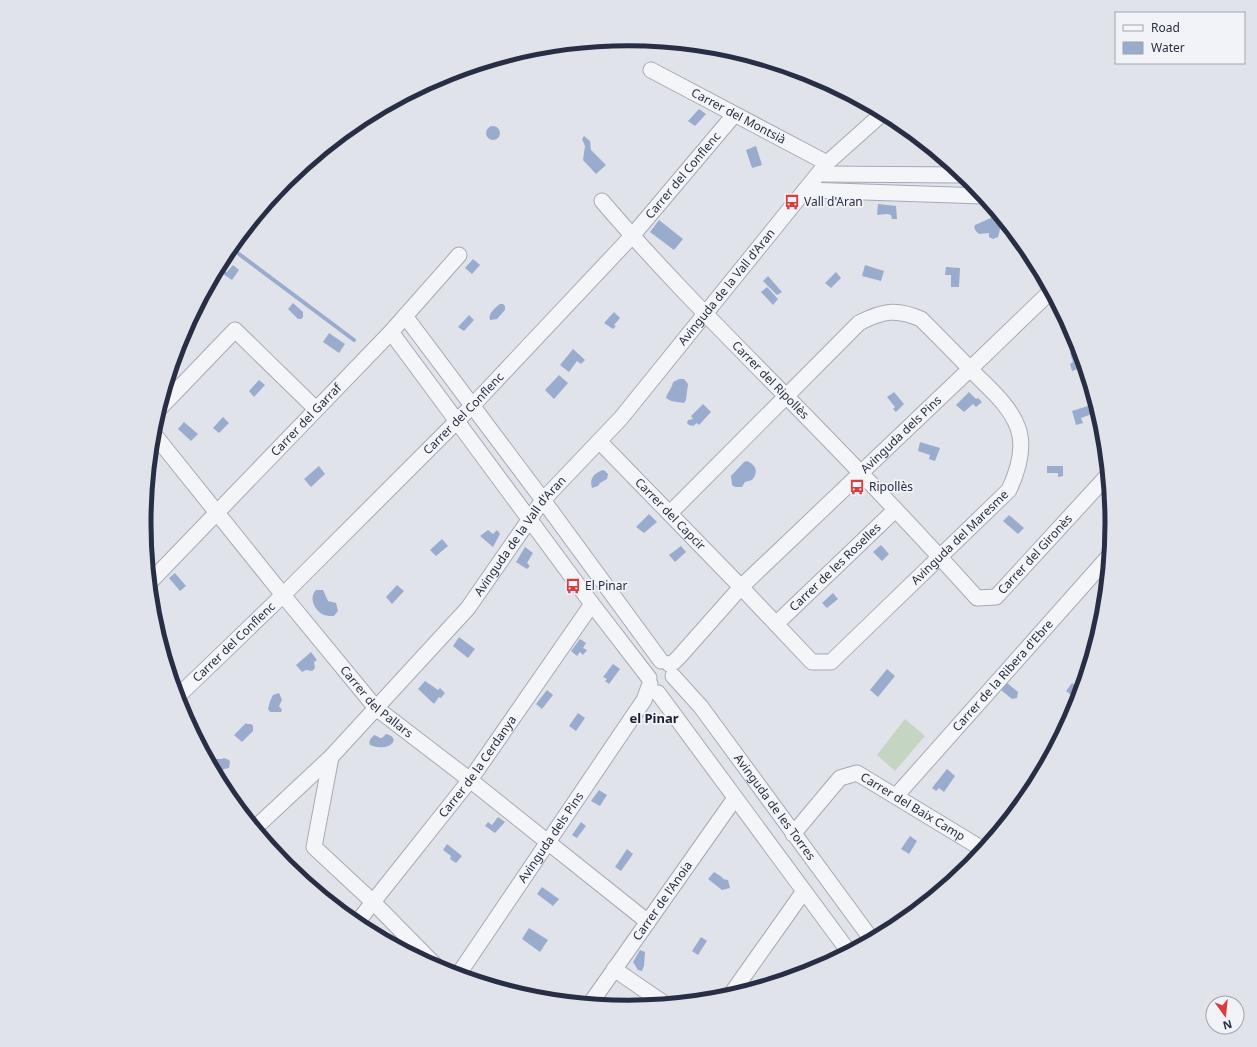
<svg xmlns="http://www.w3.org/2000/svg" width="1257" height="1047" font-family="'Noto Sans',sans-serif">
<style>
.park{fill:#c4d5c1}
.water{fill:#99accd}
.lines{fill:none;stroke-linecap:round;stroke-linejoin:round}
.stream{stroke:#99accd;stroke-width:4}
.minor-casing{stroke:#a6a9b5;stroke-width:17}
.minor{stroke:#f4f5f8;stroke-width:15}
.labels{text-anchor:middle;stroke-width:3.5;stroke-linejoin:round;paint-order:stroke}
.street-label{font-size:12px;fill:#282e43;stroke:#f1f3f8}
.poi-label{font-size:12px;fill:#282e43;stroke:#f1f3f8;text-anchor:start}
.neighbourhood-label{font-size:13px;font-weight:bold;fill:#1a1f34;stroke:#f1f3f8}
.rim{fill:none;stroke:#282e43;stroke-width:5}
</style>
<rect width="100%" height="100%" fill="#e1e3eb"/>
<path class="park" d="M 905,719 L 925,736 L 895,771 L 877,755 Z"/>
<path class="water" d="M 699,109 L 706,114 L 695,126 L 688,121 Z
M486 133a7 7 0 1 1 14 0a7 7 0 1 1-14 0Z
M 584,136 L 590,141 L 591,150 L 606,165 L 596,174 L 583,160 L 585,146 L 582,139 Z
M 756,146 L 762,165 L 752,168 L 746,150 Z
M 878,204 L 896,206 L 897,219 L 892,219 L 891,215 L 887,214 L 877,215 Z
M 993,217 L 996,217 L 999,219 C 1001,225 1000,231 998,237 L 993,239 L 989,237 L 989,233 L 979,234 C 976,231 973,229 975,225 Z
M 659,220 L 683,239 L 674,250 L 650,232 Z
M 473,259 L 480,265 L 472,274 L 465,268 Z
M 233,265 L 239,270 L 232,280 L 223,274 L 225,271 L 227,272 Z
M 865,265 L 884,271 L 881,281 L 862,276 Z
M 946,267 L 960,268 L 959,287 L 951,287 L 951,275 L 945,275 Z
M 836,272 L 841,278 L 831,288 L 825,283 Z
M 768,276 L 782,292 L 777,295 L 763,281 Z
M 767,287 L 778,299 L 773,305 L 761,292 Z
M 293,303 L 303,312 L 303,317 L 301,319 L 298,319 L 288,309 Z
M 500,304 L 503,304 L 505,306 L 505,310 L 497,319 L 490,320 C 488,313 495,308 500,304 Z
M 614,312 L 620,318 L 614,325 L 616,326 L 613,329 L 604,323 Z
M 469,315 L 474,320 L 464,331 L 458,327 Z
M 329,333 L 345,344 L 339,353 L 323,342 Z
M 573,349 L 585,360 L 581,364 L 577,361 L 569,372 L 560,365 Z
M 1077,350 L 1083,367 L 1072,371 L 1070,364 L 1073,362 L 1070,353 Z
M 559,375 L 568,383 L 554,399 L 545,390 Z
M 679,379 L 684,379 L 688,384 L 686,400 L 684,403 L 671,401 L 666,398 C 667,393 672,388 673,382 Z
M 259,380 L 265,385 L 254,397 L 249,391 Z
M 894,392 L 904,404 L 896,412 L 893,409 L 895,407 L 887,397 Z
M 969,392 L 976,399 L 978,398 L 982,402 L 976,407 L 973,404 L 964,412 L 956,405 Z
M 703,404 L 711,412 L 699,425 L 697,423 L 693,426 L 689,425 L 687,423 L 688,420 L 693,419 L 691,416 Z
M 1088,406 L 1092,414 L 1081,418 L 1083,423 L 1076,425 L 1072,411 Z
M 223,417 L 229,423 L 219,433 L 213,428 Z
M 184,422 L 198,434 L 191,441 L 178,429 Z
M 920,442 L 940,448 L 935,461 L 929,459 L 930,455 L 918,451 Z
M 747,461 C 756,465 759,472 752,480 L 745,482 L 742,487 L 735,487 L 732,485 L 731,476 L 744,462 Z
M 319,466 L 325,474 L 311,487 L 304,479 Z
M 1047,466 L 1063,466 L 1063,476 L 1058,477 L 1058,473 L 1047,473 Z
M 603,470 L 605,471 L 608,474 L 607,479 L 600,483 L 598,486 L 592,488 C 589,479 594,473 603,470 Z
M 649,514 L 657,522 L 644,533 L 636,527 Z
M 1009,515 L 1024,528 L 1018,534 L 1003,521 Z
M 488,530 L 493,534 L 497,530 L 500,534 L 493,547 L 480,536 Z
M 442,539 L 448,546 L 436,556 L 430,550 Z
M 881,545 L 889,554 L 882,561 L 873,552 Z
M 681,546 L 686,552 L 675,562 L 669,555 Z
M 525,547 L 533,553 L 527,563 L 530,566 L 527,569 L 516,562 Z
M 175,573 L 186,586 L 180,591 L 169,578 Z
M 397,585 L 404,591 L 392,604 L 386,597 Z
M 316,590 L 323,590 L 328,601 L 336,603 L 338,611 L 334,616 C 330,616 327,616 324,615 C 315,611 308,598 316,590 Z
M 833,593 L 838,599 L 827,608 L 822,603 Z
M 459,637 L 475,649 L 468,658 L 453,646 Z
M 580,639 L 586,643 L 583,648 L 587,650 L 583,655 L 580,652 L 577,656 L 571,651 Z
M 311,652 L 317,660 L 314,662 L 315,668 L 312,671 L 306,670 L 302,672 L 296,665 Z
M 613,664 L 620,669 L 609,684 L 605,681 L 607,679 L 603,677 Z
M 887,669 L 895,676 L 878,697 L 870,690 Z
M 425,681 L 438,690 L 440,688 L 445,693 L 441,698 L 439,697 L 434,704 L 418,689 Z
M 1006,682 L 1018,692 L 1017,698 L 1012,699 L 1001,690 Z
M 1072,683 L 1082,691 L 1079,701 L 1066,691 Z
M 547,690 L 553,695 L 542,709 L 536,704 Z
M 279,693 L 282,700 L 279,706 L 282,710 L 281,712 L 270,712 L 268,709 L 270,701 L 273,695 Z
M 578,713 L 585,718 L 576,731 L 569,726 Z
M 246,723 L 247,724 L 251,724 L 253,726 L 253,731 L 242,742 L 234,735 Z
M 386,734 C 403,738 389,753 370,745 C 368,741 371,738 374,735 C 381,737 380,741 386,734 Z
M 224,758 L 229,760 L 230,762 L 229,768 L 224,769 L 221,772 L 215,772 L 211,765 L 214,759 L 222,759 Z
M 947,769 L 955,776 L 944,792 L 939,788 L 936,791 L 932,788 Z
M 599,790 L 607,795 L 600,806 L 591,801 Z
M 498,817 L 505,822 L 495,833 L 485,826 L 488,822 L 492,825 Z
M 581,822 L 586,826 L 577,838 L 572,835 Z
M 910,836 L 917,841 L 909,854 L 901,849 Z
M 447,844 L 462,856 L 456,863 L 450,859 L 451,856 L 443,850 Z
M 627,849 L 633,854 L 621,871 L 615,867 Z
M 714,872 L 722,877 L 723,879 L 728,880 L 730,888 L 722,890 L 708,879 Z
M 542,887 L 559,899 L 553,906 L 537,894 Z
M 529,928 L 548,940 L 540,952 L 522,939 Z
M 701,937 L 707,941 L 698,955 L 692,951 Z
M 640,950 L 645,952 L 644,966 L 642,971 L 638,970 L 633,962 Z"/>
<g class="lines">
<path class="stream" d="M 231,248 L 354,340"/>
<defs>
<g id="minor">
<path id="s1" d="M 651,70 L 827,163"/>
<path d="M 819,174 L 964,175"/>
<path d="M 805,190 L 983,196"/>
<path id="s2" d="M 602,201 C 660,269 723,332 786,396 C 851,462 915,529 977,598 L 996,597 L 1108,475"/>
<path d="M 405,316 L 543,500 L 661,661"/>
<path d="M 391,332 L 592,604 L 649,678"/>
<path d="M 160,408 L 235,330 L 316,409"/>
<path id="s3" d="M 153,433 L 283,595 L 376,708 L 470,780 L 648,922"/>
<path id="s4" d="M 599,441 L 741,587 L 812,662 L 831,662 L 1009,490 C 1017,473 1025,448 1018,428 C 1010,406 991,390 975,374 C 957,355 939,337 921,319 C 896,308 882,311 859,323 L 670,513"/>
<path id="s5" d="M 150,582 L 391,332 L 459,255"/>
<path id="s6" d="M 776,624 L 895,510"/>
<path id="s7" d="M 669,664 L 674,662 L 679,657 L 741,587 L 970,369 L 1051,291"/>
<path id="s8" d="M 673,676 L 701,707 L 872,940"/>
<path d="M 658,693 L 849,952"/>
<path id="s9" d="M 177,697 L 283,595 L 473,405 L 632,236 L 734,115"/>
<path id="s10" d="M 896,796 L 1110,555"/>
<path d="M 255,828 L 331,757"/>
<path id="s11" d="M 793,834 L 840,778 L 857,773 L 984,850"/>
<path id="s12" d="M 356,924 L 373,902 L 470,780 L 592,604"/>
<path d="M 614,969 L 665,1004"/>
<path id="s13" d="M 440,970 L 373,902 L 314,847 L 331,757 L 468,608 L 543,500 L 621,418 L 827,163 L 883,113"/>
<path id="s14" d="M 458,975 L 644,700 L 650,684"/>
<path d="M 729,997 L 804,891"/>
<path id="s15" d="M 590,1004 L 735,798"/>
</g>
</defs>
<use href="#minor" class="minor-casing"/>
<use href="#minor" class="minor"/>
</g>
<defs>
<symbol id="bus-bare" viewBox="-9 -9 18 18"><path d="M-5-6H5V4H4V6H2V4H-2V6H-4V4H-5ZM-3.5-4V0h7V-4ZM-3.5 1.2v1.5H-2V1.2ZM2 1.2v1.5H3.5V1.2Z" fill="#d83e40" stroke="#f1f3f8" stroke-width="2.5" paint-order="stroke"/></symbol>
</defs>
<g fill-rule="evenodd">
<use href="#bus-bare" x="781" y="191" width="22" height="22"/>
<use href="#bus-bare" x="846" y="476" width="22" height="22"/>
<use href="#bus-bare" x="562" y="575" width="22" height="22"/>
</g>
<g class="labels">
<g class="street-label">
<text dy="4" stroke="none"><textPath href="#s1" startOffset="99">Carrer del Montsià</textPath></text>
<text dy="4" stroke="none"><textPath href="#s9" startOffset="727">Carrer del Conflenc</textPath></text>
<text dy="4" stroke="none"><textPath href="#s13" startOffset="883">Avinguda de la Vall d'Aran</textPath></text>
<text dy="4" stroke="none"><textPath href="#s2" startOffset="246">Carrer del Ripollès</textPath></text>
<text dy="4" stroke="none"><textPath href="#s9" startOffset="403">Carrer del Conflenc</textPath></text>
<text dy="4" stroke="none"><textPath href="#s5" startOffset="225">Carrer del Garraf</textPath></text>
<text dy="4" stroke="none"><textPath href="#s7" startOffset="327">Avinguda dels Pins</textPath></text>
<text dy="4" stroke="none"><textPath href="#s4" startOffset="102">Carrer del Capcir</textPath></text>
<text dy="4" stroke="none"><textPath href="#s13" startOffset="559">Avinguda de la Vall d'Aran</textPath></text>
<text dy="4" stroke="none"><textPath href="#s4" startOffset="505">Avinguda del Maresme</textPath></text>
<text dy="4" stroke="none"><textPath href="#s2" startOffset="623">Carrer del Gironès</textPath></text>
<text dy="4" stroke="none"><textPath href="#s6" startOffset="82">Carrer de les Roselles</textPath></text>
<text dy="4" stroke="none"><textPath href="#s9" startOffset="79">Carrer del Conflenc</textPath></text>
<text dy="4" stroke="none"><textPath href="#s10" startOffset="161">Carrer de la Ribera d'Ebre</textPath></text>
<text dy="4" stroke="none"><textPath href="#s3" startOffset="350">Carrer del Pallars</textPath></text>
<text dy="4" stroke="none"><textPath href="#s12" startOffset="199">Carrer de la Cerdanya</textPath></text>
<text dy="4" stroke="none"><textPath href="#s8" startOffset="166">Avinguda de les Torres</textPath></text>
<text dy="4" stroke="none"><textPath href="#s11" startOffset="156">Carrer del Baix Camp</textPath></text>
<text dy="4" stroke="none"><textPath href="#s14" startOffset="166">Avinguda dels Pins</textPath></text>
<text dy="4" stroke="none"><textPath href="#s15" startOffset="126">Carrer de l'Anoia</textPath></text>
</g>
<g class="poi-label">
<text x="804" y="206">Vall d'Aran</text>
<text x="869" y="491">Ripollès</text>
<text x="585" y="590">El Pinar</text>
</g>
<g class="neighbourhood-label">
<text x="654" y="723">el Pinar</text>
</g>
</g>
<path d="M0 0H1257V1047H0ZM151 523a477 477 0 1 1 954 0a477 477 0 1 1-954 0Z" fill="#e1e3ea" fill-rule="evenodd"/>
<path class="rim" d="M151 523a477 477 0 1 1 954 0a477 477 0 1 1-954 0Z"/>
<rect x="1115" y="12" width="130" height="52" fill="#f1f3f8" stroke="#a1a4b0"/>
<rect x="1123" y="25" width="20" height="6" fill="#f4f5f8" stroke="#a1a4b0"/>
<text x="1151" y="32" font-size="12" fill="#282e43">Road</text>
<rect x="1123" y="42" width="20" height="12" fill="#99accd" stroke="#a1a4b0"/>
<text x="1151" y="52" font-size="12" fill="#282e43">Water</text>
<g transform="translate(1225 1015) rotate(165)"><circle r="19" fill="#f1f3f8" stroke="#a1a4b0"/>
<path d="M0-3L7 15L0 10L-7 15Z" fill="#d83e40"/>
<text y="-6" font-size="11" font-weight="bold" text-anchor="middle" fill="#282e43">N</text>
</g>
</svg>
